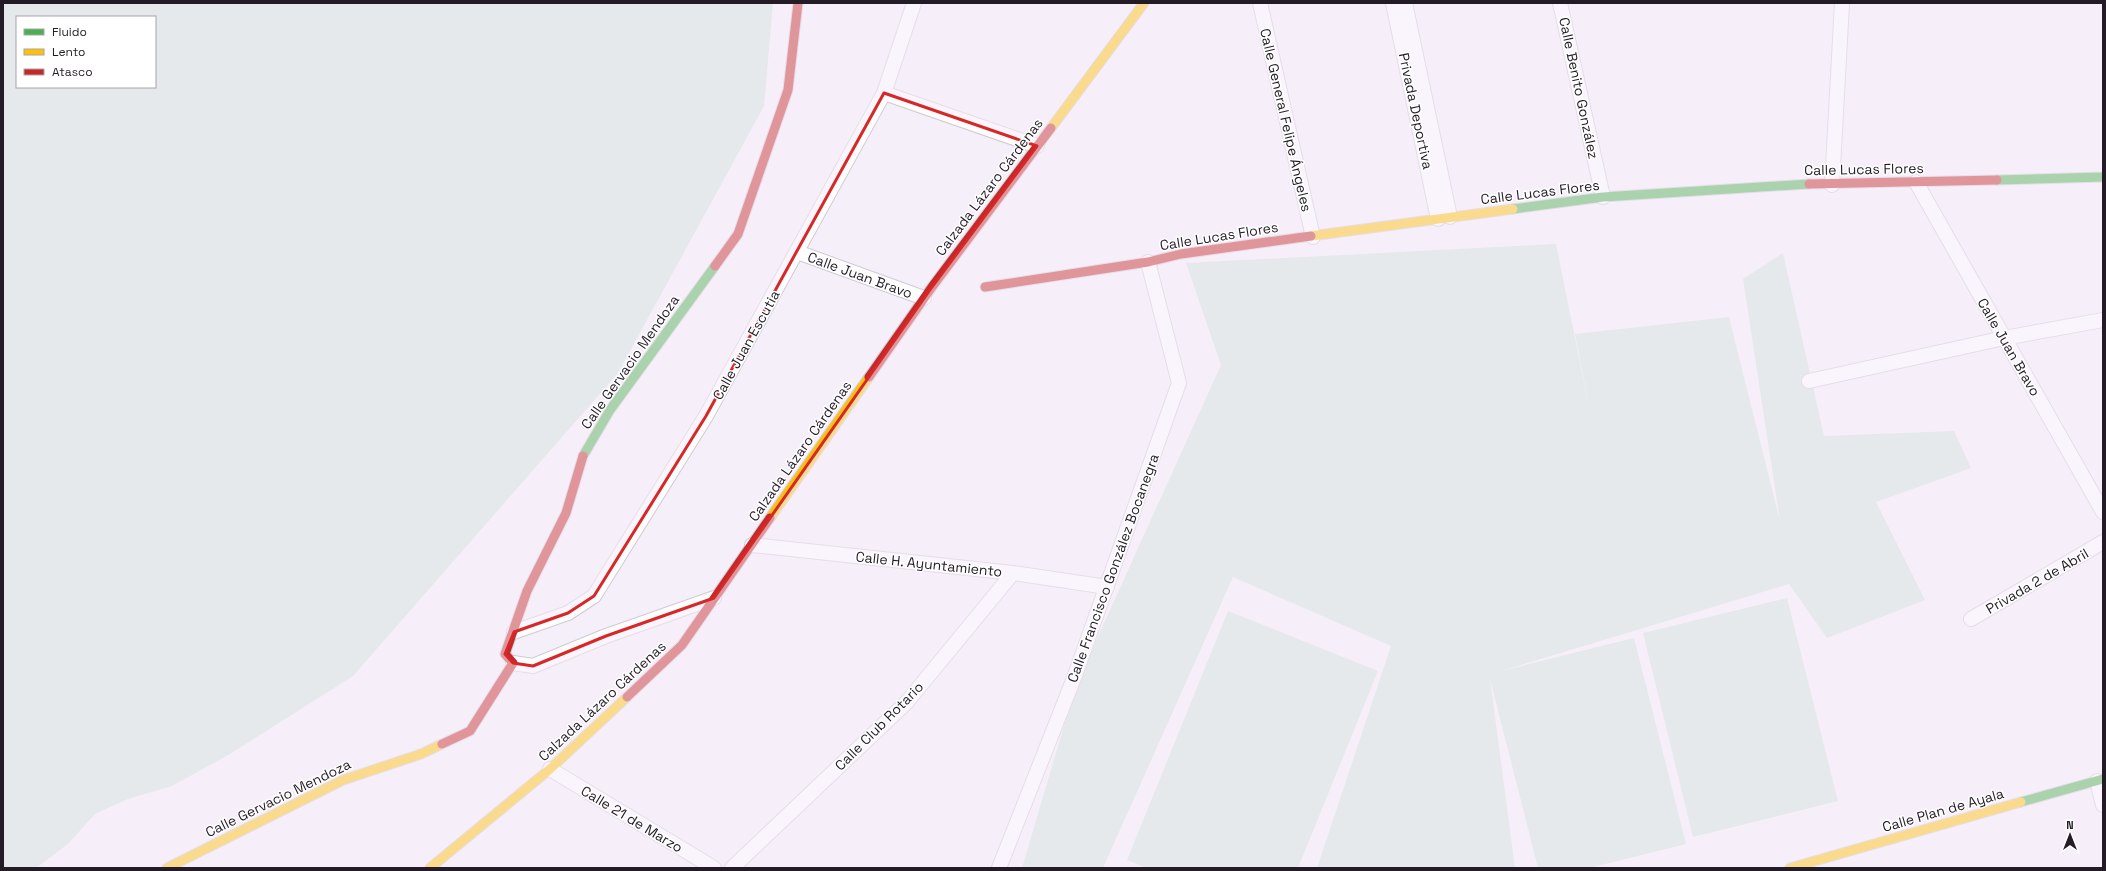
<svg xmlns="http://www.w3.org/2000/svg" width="2106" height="871" font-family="'Space Grotesk',sans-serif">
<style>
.green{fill:#d0e2d9;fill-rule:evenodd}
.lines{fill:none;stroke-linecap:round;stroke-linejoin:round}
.street-casing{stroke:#d0cad4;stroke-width:16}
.fast-casing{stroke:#d0cad4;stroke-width:11}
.slow-casing{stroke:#d0cad4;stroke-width:11}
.jam-casing{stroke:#d0cad4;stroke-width:11}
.street{stroke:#fefdfe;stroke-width:14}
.fast{stroke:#4caf50;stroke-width:9}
.slow{stroke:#ffc107;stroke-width:9}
.jam{stroke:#c62828;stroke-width:9}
.marked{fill:none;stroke:#d62828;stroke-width:3;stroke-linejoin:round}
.labels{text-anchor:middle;stroke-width:3;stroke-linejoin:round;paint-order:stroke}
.street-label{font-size:14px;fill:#231c27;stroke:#fff}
</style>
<rect width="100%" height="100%" fill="#f5eff9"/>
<path class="green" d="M 3,3 L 773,3 L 764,106 L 618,373 L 353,676 L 230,754 L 172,786 L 128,799 L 95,814 L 69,843 L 39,866 L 33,868 L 3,868 ZM 17,17 L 155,17 L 155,87 L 17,87 Z
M 1556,244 L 1593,427 L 1575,334 L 1729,317 L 1780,521 L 1743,279 L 1783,253 L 1824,436 L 1954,431 L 1971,468 L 1876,502 L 1925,600 L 1827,638 L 1789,584 L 1501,671 L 1634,638 L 1686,844 L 1589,868 L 1538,868 L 1490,679 L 1515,868 L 1317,868 L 1391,646 L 1233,577 L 1103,868 L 1022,868 L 1076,685 L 1221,365 L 1186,263 Z
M 1787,598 L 1838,801 L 1693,837 L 1643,633 Z
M 1228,611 L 1378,671 L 1298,868 L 1147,868 L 1127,860 Z"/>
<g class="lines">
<defs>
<path id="street" d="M 1260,3 L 1313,237
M 1393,3 L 1438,219
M 1405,3 L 1450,217
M 1560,3 L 1603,197
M 884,93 L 1037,146
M 1916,182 L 2103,512
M 1832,185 L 1842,3
M 797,252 L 924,298
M 1809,381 L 2004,338 L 2103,320
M 752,545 L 1013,573 L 1107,587
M 1971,619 L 2103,542
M 514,632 L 568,613 L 594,596 L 706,416 L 884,93 L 914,3
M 513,663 L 533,666 L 606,636 L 714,598
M 550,769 L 714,868
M 2097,781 L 2103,805
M 732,868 L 906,703 L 1013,573
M 999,868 L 1074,678 L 1179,383 L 1148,262"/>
<path id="fast" d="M 1997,180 L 2103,177
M 1513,209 L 1603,197 L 1809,184
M 583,456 L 610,410 L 715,266
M 2021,802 L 2103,779"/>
<path id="slow" d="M 1051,128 L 1144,3
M 1311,236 L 1513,209
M 770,518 L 869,377
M 167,868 L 343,780 L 421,754 L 442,744
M 430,868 L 550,769 L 627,697
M 1790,868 L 2021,802"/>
<path id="jam" d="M 1809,184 L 1997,180
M 715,266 L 738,234 L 788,90 L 798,3
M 985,287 L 1148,262 L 1181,254 L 1311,236
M 869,377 L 932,287 L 1051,128
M 627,697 L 682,645 L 770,518
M 442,744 L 470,731 L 513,663 L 505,654 L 527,591 L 566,513 L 583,456"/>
</defs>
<use href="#street" class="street-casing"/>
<use href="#fast" class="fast-casing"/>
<use href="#slow" class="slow-casing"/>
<use href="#jam" class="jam-casing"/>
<use href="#street" class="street"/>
<use href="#fast" class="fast"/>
<use href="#slow" class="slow"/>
<use href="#jam" class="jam"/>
</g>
<path d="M0 0H2106V871H0ZM 884,93 L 1037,146 L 932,287 L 714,598 L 606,636 L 533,666 L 513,663 L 505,654 L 514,632 L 568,613 L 594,596 L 706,416 Z" fill="#f5eff9" fill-opacity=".55" fill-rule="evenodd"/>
<path class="marked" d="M 884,93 L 1037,146 L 932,287 L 714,598 L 606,636 L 533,666 L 513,663 L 505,654 L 514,632 L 568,613 L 594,596 L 706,416 Z"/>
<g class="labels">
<g class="street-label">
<text transform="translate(1579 88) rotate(78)" y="5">Calle Benito González</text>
<text transform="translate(1416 111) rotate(78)" y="5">Privada Deportiva</text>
<text transform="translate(1286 120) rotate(77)" y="5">Calle General Felipe Ángeles</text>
<text transform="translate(1864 169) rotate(-1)" y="5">Calle Lucas Flores</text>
<text transform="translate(989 187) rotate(-53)" y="5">Calzada Lázaro Cárdenas</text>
<text transform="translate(1540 192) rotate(-7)" y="5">Calle Lucas Flores</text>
<text transform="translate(1219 236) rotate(-9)" y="5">Calle Lucas Flores</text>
<text transform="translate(860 275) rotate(20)" y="5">Calle Juan Bravo</text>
<text transform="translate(746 345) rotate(-61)" y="5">Calle Juan Escutia</text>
<text transform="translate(2009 347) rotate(60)" y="5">Calle Juan Bravo</text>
<text transform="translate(630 362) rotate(-55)" y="5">Calle Gervacio Mendoza</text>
<text transform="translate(800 451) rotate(-55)" y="5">Calzada Lázaro Cárdenas</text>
<text transform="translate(929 564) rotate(6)" y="5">Calle H. Ayuntamiento</text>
<text transform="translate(1113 568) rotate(-70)" y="5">Calle Francisco González Bocanegra</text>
<text transform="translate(2037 581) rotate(-30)" y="5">Privada 2 de Abril</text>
<text transform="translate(602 701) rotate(-43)" y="5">Calzada Lázaro Cárdenas</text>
<text transform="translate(879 726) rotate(-45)" y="5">Calle Club Rotario</text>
<text transform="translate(278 798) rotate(-26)" y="5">Calle Gervacio Mendoza</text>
<text transform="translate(1943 810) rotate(-16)" y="5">Calle Plan de Ayala</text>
<text transform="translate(632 819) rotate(31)" y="5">Calle 21 de Marzo</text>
</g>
</g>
<rect width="2106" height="871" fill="none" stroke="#231c27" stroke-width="8"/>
<rect x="16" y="16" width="140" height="72" fill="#ffffff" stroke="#a7a4a9"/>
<rect x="24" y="29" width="20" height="6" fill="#4caf50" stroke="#a7a4a9"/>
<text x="52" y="36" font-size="12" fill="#231c27">Fluido</text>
<rect x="24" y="49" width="20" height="6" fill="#ffc107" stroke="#a7a4a9"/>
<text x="52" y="56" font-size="12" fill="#231c27">Lento</text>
<rect x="24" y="69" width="20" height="6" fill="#c62828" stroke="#a7a4a9"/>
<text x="52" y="76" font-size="12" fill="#231c27">Atasco</text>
<g transform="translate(2070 835)" stroke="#ffffff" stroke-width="3" paint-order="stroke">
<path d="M0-3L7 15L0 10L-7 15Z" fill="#231c27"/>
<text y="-6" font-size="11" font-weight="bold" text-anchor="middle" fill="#231c27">N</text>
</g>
</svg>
